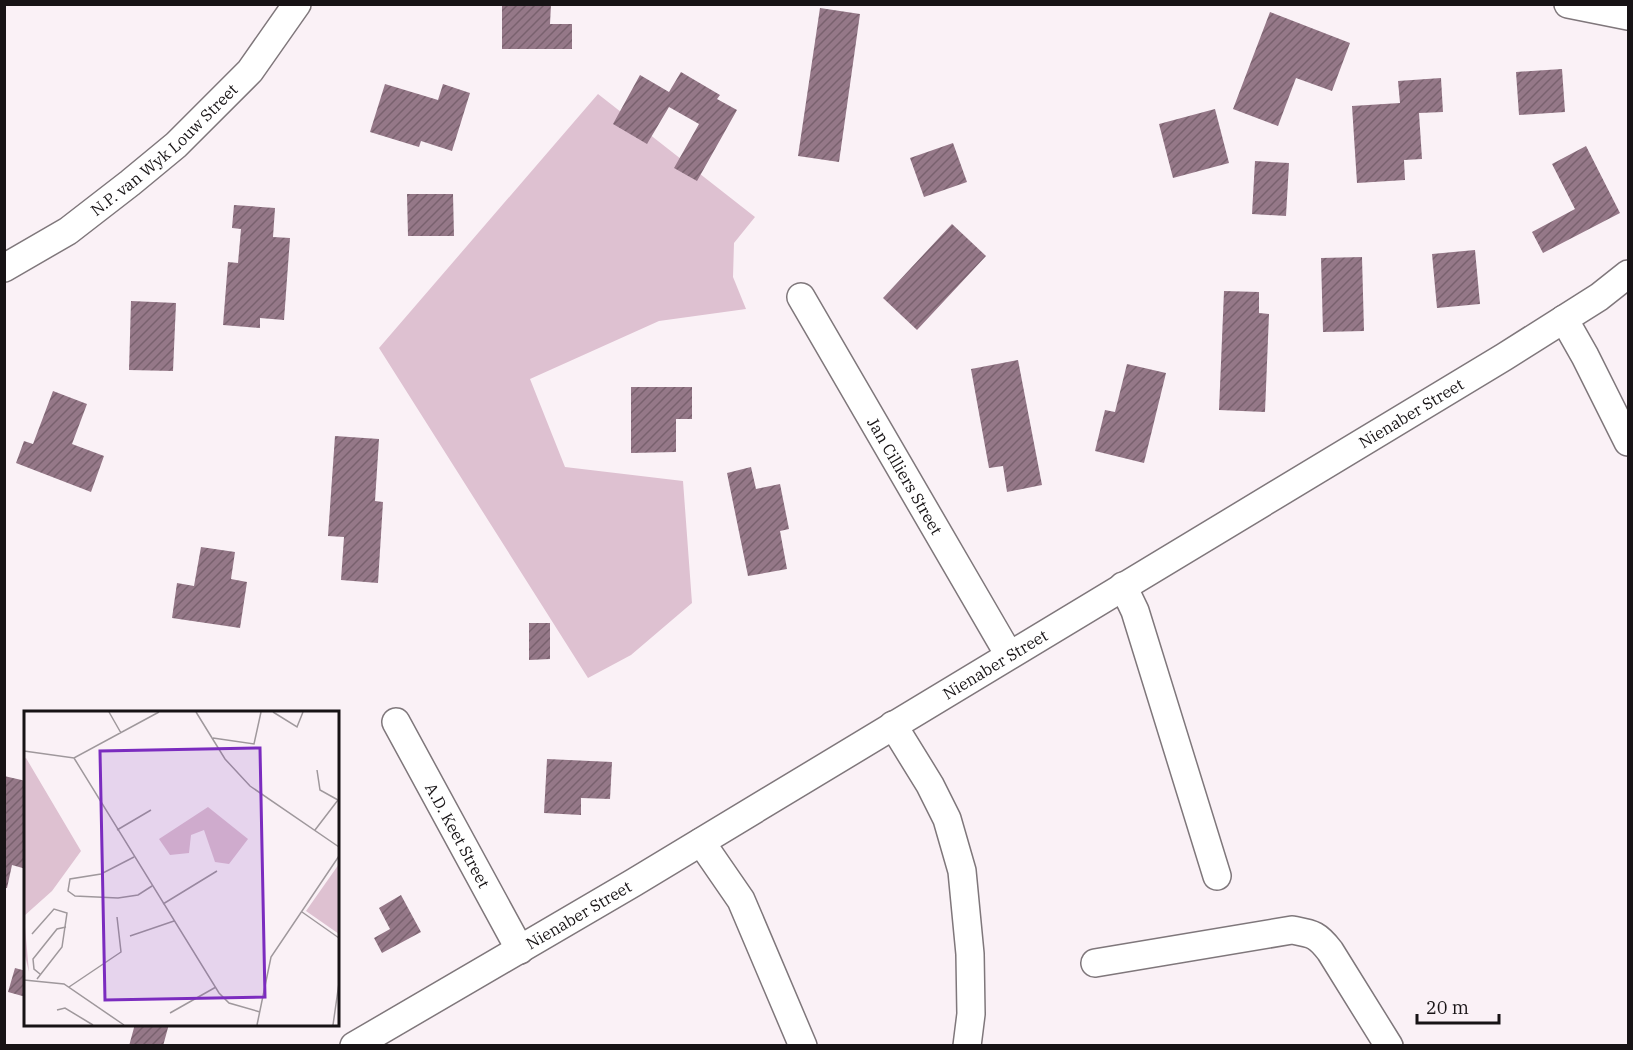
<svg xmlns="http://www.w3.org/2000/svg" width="1633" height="1050" font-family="'IBM Plex Serif',serif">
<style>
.grass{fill:#dec1d1}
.building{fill:url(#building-hatch)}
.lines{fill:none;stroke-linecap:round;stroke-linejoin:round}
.minor-casing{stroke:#7f777b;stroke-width:30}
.minor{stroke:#fff;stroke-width:27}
.labels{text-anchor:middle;stroke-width:4.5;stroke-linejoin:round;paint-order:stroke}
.street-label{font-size:16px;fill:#171315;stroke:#faf1f6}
.inset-road{fill:none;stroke:#9f989c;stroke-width:1.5}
.view{fill:#7b2cbf;fill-opacity:0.15;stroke:#7b2cbf;stroke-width:3}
.inset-edge{fill:none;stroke:#171315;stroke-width:3}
</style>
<defs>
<pattern id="building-hatch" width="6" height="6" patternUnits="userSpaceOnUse" patternTransform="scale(1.5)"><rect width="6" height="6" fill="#957888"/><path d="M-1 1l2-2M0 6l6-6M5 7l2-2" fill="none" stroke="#79616e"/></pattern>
</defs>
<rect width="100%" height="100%" fill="#faf1f6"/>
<path class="grass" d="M 598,94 L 755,217 L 734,243 L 733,277 L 746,309 L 659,321 L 530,379 L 565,467 L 683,481 L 692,603 L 631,655 L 588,678 L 379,348 Z"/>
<path class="building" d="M 502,4 L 551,4 L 550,24 L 572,24 L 572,49 L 502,49 Z
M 820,8 L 860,14 L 839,162 L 798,156 Z
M 1270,12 L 1350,43 L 1332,91 L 1296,78 L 1278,126 L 1233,109 Z
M 1562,69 L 1565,112 L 1519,115 L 1516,72 Z
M 681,72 L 720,95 L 717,99 L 737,110 L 697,181 L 674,168 L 699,124 L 669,107 L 647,144 L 613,124 L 640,75 L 669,92 Z
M 1441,78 L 1443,112 L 1419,113 L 1422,159 L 1404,160 L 1405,180 L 1357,183 L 1352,106 L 1400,103 L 1398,81 Z
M 385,84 L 438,100 L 443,84 L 470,93 L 452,151 L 421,141 L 419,147 L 370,132 Z
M 1215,109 L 1229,163 L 1173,178 L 1159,124 Z
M 953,143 L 967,182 L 924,197 L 910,158 Z
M 1586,146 L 1620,213 L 1543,253 L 1532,232 L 1575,209 L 1552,164 Z
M 1255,161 L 1289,163 L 1286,216 L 1252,214 Z
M 407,194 L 453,194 L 454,236 L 408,236 Z
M 234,205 L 275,208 L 273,237 L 290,238 L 284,320 L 260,318 L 260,328 L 223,325 L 228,262 L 238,263 L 241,229 L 232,228 Z
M 952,224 L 986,256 L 917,330 L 883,298 Z
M 1475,250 L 1480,304 L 1437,308 L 1432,254 Z
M 1362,257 L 1364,331 L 1323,332 L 1321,258 Z
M 1224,291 L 1259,292 L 1259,313 L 1269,314 L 1265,412 L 1219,410 Z
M 131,301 L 176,303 L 173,371 L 129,370 Z
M 1018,360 L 1042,485 L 1007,492 L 1003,466 L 989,468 L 971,369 Z
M 1127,364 L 1166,373 L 1144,463 L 1095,451 L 1105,410 L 1115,412 Z
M 631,387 L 692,387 L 692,419 L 676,419 L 676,452 L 631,453 Z
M 53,391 L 87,404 L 72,444 L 104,456 L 91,492 L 16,463 L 24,441 L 33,444 Z
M 335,436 L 379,439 L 375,501 L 383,502 L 378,583 L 341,580 L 344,537 L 328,536 Z
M 751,467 L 756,489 L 780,484 L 789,529 L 780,531 L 787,569 L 748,576 L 727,473 Z
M 201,547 L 235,552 L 231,579 L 247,582 L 240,628 L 172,618 L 177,583 L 194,586 Z
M 529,623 L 550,623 L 550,659 L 529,660 Z
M 547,759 L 612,762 L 610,799 L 581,798 L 581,815 L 544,813 Z
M 4,776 L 26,781 L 26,869 L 12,865 L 7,888 L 4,888 Z
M 401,895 L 421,932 L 382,953 L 374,938 L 390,929 L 379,908 Z
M 15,968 L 26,971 L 26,997 L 8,992 Z
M 135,1024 L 169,1024 L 163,1046 L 129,1046 Z"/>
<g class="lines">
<defs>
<g id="minor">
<path d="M 1568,4 L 1628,16"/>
<path id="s1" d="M 4,268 L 68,231 L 130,183 L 176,145 L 250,71 L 297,4"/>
<path id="s2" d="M 801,297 L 1009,655"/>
<path d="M 1564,319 L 1585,356 L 1628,442"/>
<path d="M 1123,586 L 1135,611 L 1217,876"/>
<path id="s3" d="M 396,722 L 520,950"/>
<path d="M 893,725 L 930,785 L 947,819 L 962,871 L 970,954 L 971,1014 L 967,1046"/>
<path d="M 701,842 L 741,900 L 803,1046"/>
<path d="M 1095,963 L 1292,930 C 1313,934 1317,934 1330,951 L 1389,1046"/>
<path id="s4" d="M 354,1046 L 633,883 L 1504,357 L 1599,297 L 1628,274"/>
</g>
</defs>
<use href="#minor" class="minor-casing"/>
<use href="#minor" class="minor"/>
</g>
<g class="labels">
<g class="street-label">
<text dy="6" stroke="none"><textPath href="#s1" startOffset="200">N.P. van Wyk Louw Street</textPath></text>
<text dy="6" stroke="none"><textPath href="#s4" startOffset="1232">Nienaber Street</textPath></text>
<text dy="6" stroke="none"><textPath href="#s2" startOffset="207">Jan Cilliers Street</textPath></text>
<text dy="6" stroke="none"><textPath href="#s4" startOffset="746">Nienaber Street</textPath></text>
<text dy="6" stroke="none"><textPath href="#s3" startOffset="129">A.D. Keet Street</textPath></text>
<text dy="6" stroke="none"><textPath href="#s4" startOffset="260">Nienaber Street</textPath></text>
</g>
</g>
<g transform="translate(24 711)">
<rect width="315" height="315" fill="#faf1f6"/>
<path d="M 184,96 L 224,128 L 205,153 L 191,151 L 180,119 L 167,124 L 165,142 L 146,144 L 135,128 ZM 315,153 L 315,223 L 282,200 Z" fill="#dec1d1"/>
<path d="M 2,47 L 57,140 L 28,180 L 0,205 L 5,261 L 0,241 L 0,48 Z" fill="#dec1d1"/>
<path class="inset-road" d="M 85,1 L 97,22M 172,1 L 201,48 L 226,75 L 315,136M 249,1 L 273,16 L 279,1M 189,27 L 230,33 L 237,1M 0,40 L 50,47 L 135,1M 50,47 L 195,282 L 205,292 L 236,301M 293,59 L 296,79 L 314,89M 93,119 L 127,99M 291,119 L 314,89M 110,146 L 77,163 L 46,168 L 44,180 L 51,185 L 94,187 L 114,184 L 128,175M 139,193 L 193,160M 278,201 L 315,227M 8,223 L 30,198 L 43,202 L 38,236 L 13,268M 106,225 L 150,210M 16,263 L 10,258 L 9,248 L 33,218 L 42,216M 0,269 L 40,273 L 100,314M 45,276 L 97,241 L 93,206M 33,299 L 41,297 L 69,314M 146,302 L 192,276M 233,314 L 247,246 L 315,145M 309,314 L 315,272"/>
<path class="view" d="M 236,37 L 241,286 L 81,289 L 76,40 Z"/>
<rect width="315" height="315" class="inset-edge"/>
</g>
<rect width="1633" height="1050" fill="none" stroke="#171315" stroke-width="12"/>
<path d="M1417 1014v9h82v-9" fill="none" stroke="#171315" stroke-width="3"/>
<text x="1426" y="1014" font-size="18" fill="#171315" stroke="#faf1f6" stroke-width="4.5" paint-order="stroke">20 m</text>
</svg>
